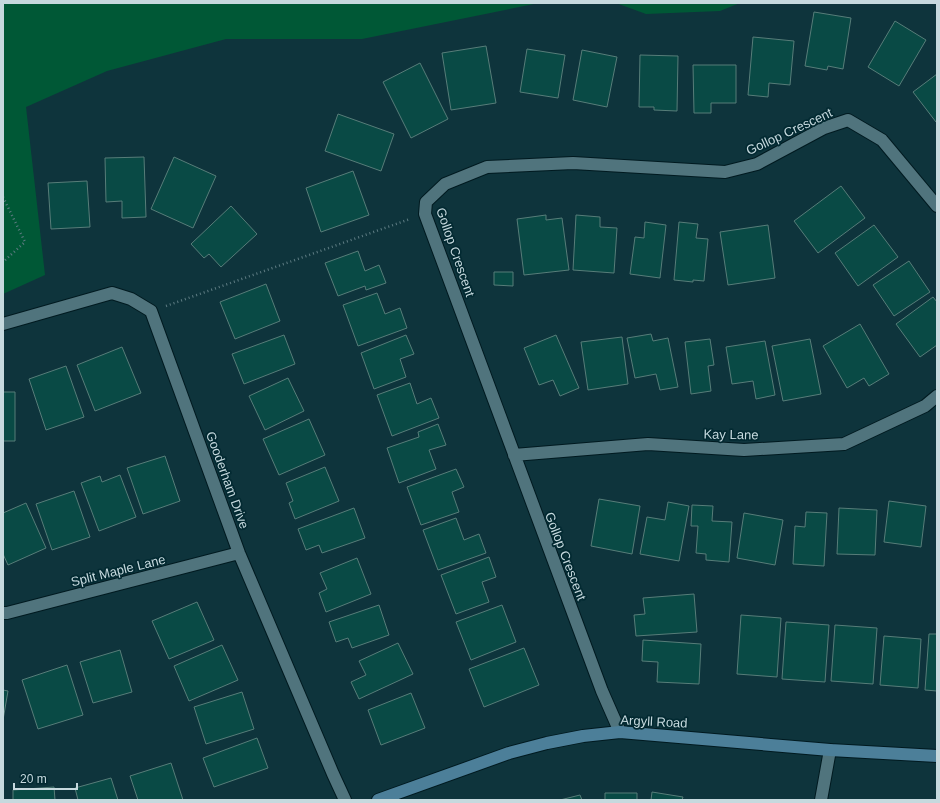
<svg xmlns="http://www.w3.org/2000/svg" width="940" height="803" font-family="Helvetica,sans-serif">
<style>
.green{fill:#005836}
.building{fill:#094a45;stroke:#577d79}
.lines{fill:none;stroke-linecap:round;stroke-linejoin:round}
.street-casing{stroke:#001a20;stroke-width:14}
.secondary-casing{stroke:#001a20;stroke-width:14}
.path{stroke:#5e7c83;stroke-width:2.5;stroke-dasharray:1 3;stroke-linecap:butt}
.street{stroke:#50747d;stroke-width:12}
.secondary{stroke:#4c7f99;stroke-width:12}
.labels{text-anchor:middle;stroke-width:3.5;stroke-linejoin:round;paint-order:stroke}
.street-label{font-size:13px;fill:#c6d9de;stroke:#032a32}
</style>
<rect width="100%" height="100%" fill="#0e343c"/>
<path class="green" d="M 3,3 L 539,3 L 362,39 L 226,39 L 107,71 L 26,107 L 45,275 L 3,294 Z
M 616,3 L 740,3 L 720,11 L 646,14 Z"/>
<path class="building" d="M 814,12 L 851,18 L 843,69 L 828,66 L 827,70 L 805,66 Z
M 895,21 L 926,40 L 899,86 L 868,67 Z
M 753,37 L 794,41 L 790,85 L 769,83 L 768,97 L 748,95 Z
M 486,46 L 496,103 L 451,110 L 442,53 Z
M 527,49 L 565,55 L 558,98 L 520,92 Z
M 582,50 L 617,57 L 607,107 L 573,100 Z
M 640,55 L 678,56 L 677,111 L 654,110 L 654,107 L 639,107 Z
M 420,63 L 448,119 L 411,138 L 383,82 Z
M 693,65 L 736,65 L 736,103 L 711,103 L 711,113 L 694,113 Z
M 937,74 L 937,121 L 936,122 L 913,92 Z
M 338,114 L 394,134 L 381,171 L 325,151 Z
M 144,157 L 146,217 L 122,218 L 122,201 L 106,202 L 105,158 Z
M 174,157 L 216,176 L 193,228 L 151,209 Z
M 353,171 L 369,215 L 321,232 L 306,188 Z
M 87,181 L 90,227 L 51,229 L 48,183 Z
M 841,186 L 865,218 L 818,253 L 794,221 Z
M 231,206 L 257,234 L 221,267 L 209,254 L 204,258 L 191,244 Z
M 546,215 L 546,220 L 562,218 L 569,270 L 524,275 L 517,219 Z
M 576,215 L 600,217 L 600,227 L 617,228 L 614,273 L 573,270 Z
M 645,222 L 666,225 L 660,278 L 630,274 L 635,237 L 644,238 Z
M 679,222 L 698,224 L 696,238 L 708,239 L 704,281 L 693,280 L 693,282 L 674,280 Z
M 768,225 L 775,278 L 728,285 L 720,232 Z
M 874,225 L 898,257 L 858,286 L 835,253 Z
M 358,251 L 365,271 L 379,265 L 386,283 L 366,290 L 365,286 L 338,296 L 325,263 Z
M 909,261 L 930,292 L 894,316 L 873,285 Z
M 494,272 L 513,272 L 513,286 L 494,285 Z
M 266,284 L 280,321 L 235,339 L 220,302 Z
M 377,293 L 385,314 L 400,308 L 407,328 L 358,346 L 343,305 Z
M 933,297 L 937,302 L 937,345 L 920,357 L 896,324 Z
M 860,324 L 889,374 L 869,386 L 864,378 L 847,388 L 823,346 Z
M 651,334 L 653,341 L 668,338 L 678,387 L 660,390 L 656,374 L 635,378 L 627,338 Z
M 284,335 L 295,364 L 244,384 L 232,354 Z
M 406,335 L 414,354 L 400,359 L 406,377 L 374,389 L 361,353 Z
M 556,335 L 579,388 L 560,396 L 553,380 L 539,385 L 524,348 Z
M 622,337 L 628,384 L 588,390 L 581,342 Z
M 710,339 L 714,365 L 708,366 L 711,391 L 691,394 L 685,342 Z
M 810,339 L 821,394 L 783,401 L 772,346 Z
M 765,341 L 775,395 L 756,399 L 753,381 L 732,384 L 726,347 Z
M 122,347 L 141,393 L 95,411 L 77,365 Z
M 66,366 L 84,417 L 46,430 L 29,379 Z
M 288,378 L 304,411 L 265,430 L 249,396 Z
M 410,383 L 417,404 L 431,398 L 439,418 L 392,436 L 377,395 Z
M 3,392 L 15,392 L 15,441 L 3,441 Z
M 309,419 L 325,455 L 279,475 L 263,439 Z
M 438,424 L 446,445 L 429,450 L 436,469 L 399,483 L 387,448 L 419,437 L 418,432 Z
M 165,456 L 180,501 L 143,514 L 127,468 Z
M 325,467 L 339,501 L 295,519 L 289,503 L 293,501 L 286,483 Z
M 456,469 L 464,487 L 452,492 L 459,512 L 421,525 L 407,487 Z
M 120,475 L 136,517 L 99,531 L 81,483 L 100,476 L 102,482 Z
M 74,491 L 90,537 L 52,550 L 36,504 Z
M 599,499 L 640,506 L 632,554 L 591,546 Z
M 889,501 L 926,506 L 921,547 L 884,542 Z
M 668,502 L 689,506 L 679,561 L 640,554 L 647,517 L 665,520 Z
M 26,503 L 46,548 L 8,565 L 3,554 L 3,513 Z
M 692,505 L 713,506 L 712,521 L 732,522 L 729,562 L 706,560 L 706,554 L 696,553 L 698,526 L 691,526 Z
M 354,508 L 365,538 L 322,553 L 319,545 L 306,550 L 298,529 Z
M 839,508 L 877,510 L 875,555 L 837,554 Z
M 806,512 L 827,513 L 824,566 L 793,564 L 795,526 L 805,527 Z
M 744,513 L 783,520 L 775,565 L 737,558 Z
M 456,518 L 464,540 L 479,534 L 486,553 L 438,570 L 423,530 Z
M 489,557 L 496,577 L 482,582 L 489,602 L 456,614 L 441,575 Z
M 357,558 L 371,594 L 326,612 L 319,593 L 327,589 L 320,573 Z
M 694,594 L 697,632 L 636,636 L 634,615 L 645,614 L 643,598 Z
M 197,602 L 214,640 L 169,659 L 152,621 Z
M 379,605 L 389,635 L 352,648 L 348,638 L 336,642 L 329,622 Z
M 502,605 L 516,642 L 471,660 L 456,622 Z
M 741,615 L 781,618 L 777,677 L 737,674 Z
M 786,622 L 829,625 L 825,682 L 782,679 Z
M 835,625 L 877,628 L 873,684 L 831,681 Z
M 929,634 L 937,634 L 937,691 L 925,690 Z
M 884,636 L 921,639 L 918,688 L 880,685 Z
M 643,640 L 701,644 L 699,684 L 657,682 L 658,662 L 642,661 Z
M 398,643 L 413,674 L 359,699 L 351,682 L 366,675 L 359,661 Z
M 222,645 L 238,680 L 189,701 L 174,666 Z
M 524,648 L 539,685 L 484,707 L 469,669 Z
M 120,650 L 132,692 L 93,703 L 80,662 Z
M 67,665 L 83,715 L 38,729 L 22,680 Z
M 3,690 L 8,691 L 3,720 Z
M 242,692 L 254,729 L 206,744 L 194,707 Z
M 411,693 L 425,728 L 381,745 L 368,710 Z
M 257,738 L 268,768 L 214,787 L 203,758 Z
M 171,763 L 183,800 L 138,800 L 130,776 Z
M 111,778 L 118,800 L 78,800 L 75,788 Z
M 54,787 L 55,800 L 13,800 L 13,790 Z
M 652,792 L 683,797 L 682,800 L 651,800 Z
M 605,793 L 637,793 L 637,800 L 605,800 Z
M 580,795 L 582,800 L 560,800 Z"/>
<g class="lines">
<defs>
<path id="street" d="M 3,324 L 112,293 L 131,299 L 151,311 L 239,553 L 333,774 L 345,800
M 514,455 L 648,444 L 744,450 L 844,444 L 925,406 L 937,396
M 3,613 L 7,613 L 239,553
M 620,732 L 602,691 L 425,214 L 426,202 L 445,184 L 487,167 L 573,163 L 725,172 L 757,164 L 824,128 L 848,120 L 882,140 L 937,206
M 821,800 L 830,750"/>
<path id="secondary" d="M 378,800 L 509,753 L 547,743 L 583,736 L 620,732 L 830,750 L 937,756"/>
</defs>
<use href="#street" class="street-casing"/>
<use href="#secondary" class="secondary-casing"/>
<path class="path" d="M 3,197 L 25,242 L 3,262
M 166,306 L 410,219"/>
<use href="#street" class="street"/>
<use href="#secondary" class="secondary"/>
</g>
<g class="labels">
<g class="street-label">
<text transform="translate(789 131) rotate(-25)" y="5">Gollop Crescent</text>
<text transform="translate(456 252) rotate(71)" y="5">Gollop Crescent</text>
<text transform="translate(731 434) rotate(1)" y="5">Kay Lane</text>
<text transform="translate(228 480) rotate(70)" y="5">Gooderham Drive</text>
<text transform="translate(566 556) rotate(69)" y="5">Gollop Crescent</text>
<text transform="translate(118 570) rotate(-14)" y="5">Split Maple Lane</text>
<text transform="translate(654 721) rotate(3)" y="5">Argyll Road</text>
</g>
</g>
<rect width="940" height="803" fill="none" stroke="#c6d9de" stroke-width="8"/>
<path d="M14 783v6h63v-6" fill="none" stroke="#c6d9de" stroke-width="2"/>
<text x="20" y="783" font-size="12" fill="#c6d9de" stroke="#032a32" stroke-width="3" paint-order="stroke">20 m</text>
</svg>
